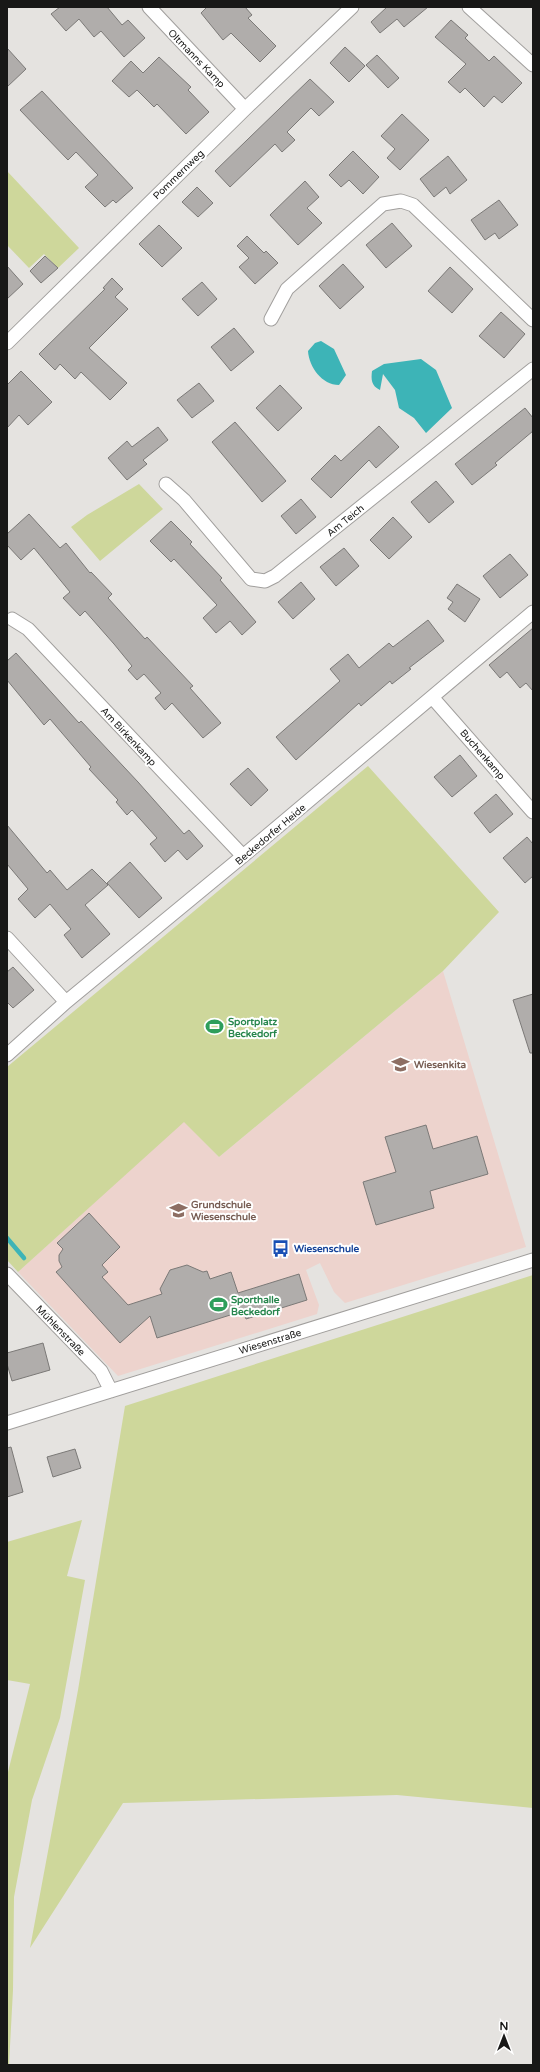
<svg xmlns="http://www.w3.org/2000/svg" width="540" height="2072" font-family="'Varela Round',sans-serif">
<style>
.education{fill:#edd3cd}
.green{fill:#ced79b}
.water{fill:#3db4b7}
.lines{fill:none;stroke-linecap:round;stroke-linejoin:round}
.stream{stroke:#3db4b7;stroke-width:4.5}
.building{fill:#b0adab;stroke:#7b7977}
.minor-casing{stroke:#a19f9d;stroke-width:15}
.minor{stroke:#fff;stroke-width:13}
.labels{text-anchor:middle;stroke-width:4;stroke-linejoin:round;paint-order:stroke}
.street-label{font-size:10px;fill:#181817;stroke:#fff}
.leisure-label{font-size:10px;font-weight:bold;fill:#27864d;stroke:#fff;text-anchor:start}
.education-label{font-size:10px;font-weight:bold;fill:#785e54;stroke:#fff;text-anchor:start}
.transit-label{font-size:10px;font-weight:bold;fill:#164399;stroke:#fff;text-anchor:start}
</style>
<rect width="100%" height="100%" fill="#e5e3e0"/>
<path class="education" d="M 443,971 L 526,1247 L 345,1303 L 334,1292 L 320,1263 L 306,1270 L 319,1305 L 317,1314 L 118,1376 L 18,1272 L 184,1121 L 219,1157 Z"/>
<path class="green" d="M 7,171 L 79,248 L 58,268 L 44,254 L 29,268 L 7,245 Z
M 139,484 L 163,509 L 100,561 L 71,527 L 87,515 Z
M 368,766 L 499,912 L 443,971 L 219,1157 L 184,1122 L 18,1272 L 7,1260 L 7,1067 Z
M 533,1275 L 533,1808 L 397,1795 L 123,1803 L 30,1948 L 78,1690 L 125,1406 Z
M 82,1520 L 67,1576 L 85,1580 L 60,1718 L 32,1800 L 14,1897 L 13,1990 L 9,2065 L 7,2065 L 7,1776 L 30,1684 L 7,1680 L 7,1542 Z"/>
<path class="water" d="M 321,341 L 334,349 L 346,375 L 339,385 C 322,385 309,367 308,351 L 315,343 Z
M 421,359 L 436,370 L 452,408 L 426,433 L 414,418 L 399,408 L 395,390 L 383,374 L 380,390 C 371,386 371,379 372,371 L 384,364 Z"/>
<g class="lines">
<path class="stream" d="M 7,1238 L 24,1258"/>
</g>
<path class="building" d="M 60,7 L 107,7 L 122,25 L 128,20 L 145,38 L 124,57 L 101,31 L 94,37 L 79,19 L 66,31 L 51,14 Z
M 207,7 L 245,7 L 252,15 L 248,18 L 276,46 L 260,62 L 231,33 L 223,40 L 201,13 Z
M 387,7 L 428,7 L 404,27 L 397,19 L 380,33 L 371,22 Z
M 451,20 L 468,35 L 465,38 L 489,61 L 494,56 L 522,83 L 502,103 L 494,96 L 484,107 L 465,88 L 460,93 L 448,82 L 466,64 L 435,37 Z
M 345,47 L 365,66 L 349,82 L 330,63 Z
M 7,48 L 26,69 L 7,87 Z
M 377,55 L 399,78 L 388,88 L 366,65 Z
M 159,57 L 191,87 L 188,90 L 209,112 L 186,134 L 157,104 L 154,107 L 137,90 L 129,97 L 112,81 L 131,61 L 143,73 Z
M 310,79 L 334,102 L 319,116 L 311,108 L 287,132 L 295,140 L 282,152 L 275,144 L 230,187 L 215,171 Z
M 42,91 L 133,188 L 116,203 L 113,200 L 105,207 L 85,187 L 98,175 L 76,152 L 68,160 L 20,110 Z
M 402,114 L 429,140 L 400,170 L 387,158 L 395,149 L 381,136 Z
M 353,151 L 379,177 L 363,194 L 349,180 L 341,187 L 329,175 Z
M 448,156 L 467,180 L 450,194 L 446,187 L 434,197 L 420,179 Z
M 305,181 L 319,197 L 307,208 L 322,223 L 298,245 L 270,215 Z
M 197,187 L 213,203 L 198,217 L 182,202 Z
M 499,200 L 518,225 L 499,239 L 495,233 L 485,240 L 471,220 Z
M 392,223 L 412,246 L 386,268 L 366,245 Z
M 159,225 L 182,248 L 162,267 L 139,244 Z
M 247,236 L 264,253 L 266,251 L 278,263 L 255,284 L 239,267 L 249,258 L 237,246 Z
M 45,256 L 58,268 L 41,283 L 30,271 Z
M 343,264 L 364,287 L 340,309 L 319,286 Z
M 7,266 L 23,284 L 7,299 Z
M 450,267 L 473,289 L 452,313 L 428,291 Z
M 112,278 L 123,289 L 115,297 L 128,309 L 89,348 L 127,383 L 110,400 L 81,372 L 75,379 L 60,364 L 55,370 L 39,354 L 105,289 L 103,288 Z
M 202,282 L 217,299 L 198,316 L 182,299 Z
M 501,312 L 525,334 L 504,358 L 479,336 Z
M 234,328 L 254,352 L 231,371 L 211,347 Z
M 21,371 L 52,402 L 28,425 L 19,415 L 7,428 L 7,385 Z
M 199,383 L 214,401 L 192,418 L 177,400 Z
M 280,385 L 302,408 L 278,431 L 256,408 Z
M 525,408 L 533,418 L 533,431 L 495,463 L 497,465 L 472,485 L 455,464 Z
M 235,422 L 286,481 L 262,502 L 212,442 Z
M 379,426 L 399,447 L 376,468 L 369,460 L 331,498 L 311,479 L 335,455 L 341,461 Z
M 158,427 L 168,440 L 143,460 L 147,464 L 127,480 L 108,458 L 127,441 L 132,447 Z
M 436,481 L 454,502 L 429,523 L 411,502 Z
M 301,499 L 316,517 L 296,534 L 281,516 Z
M 29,514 L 60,548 L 66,543 L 90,573 L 91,572 L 112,594 L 108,598 L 145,639 L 147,637 L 193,686 L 190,688 L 221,723 L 203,738 L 172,703 L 165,710 L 155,698 L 161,693 L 144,674 L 137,680 L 128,670 L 132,666 L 114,644 L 85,611 L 80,616 L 63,598 L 70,592 L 34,548 L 21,560 L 7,545 L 7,534 Z
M 393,517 L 412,537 L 389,559 L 370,540 Z
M 171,521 L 192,542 L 190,544 L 222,578 L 220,580 L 256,622 L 242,635 L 230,621 L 216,633 L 203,618 L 217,605 L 174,559 L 171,562 L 150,541 Z
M 344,548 L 359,566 L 336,586 L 320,567 Z
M 510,554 L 528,575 L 500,598 L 483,576 Z
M 301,582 L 315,599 L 293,619 L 278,602 Z
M 457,584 L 480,599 L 465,622 L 448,609 L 453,602 L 447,598 Z
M 428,620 L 444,641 L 409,668 L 411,669 L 392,684 L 390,681 L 361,706 L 359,703 L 296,760 L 276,737 L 340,681 L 330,669 L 348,654 L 359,668 L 389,643 L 393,647 Z
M 533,628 L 533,691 L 526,683 L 520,688 L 507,672 L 500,678 L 489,665 Z
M 16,653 L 79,723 L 81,721 L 138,782 L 184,834 L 189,830 L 203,846 L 187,860 L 178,850 L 165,862 L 150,844 L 157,838 L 132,810 L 127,815 L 116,802 L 118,800 L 89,769 L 91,767 L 50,719 L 44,725 L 7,680 L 7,661 Z
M 460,755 L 477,776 L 452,797 L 434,777 Z
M 248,768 L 268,790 L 251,806 L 230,784 Z
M 496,794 L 513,814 L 490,833 L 474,813 Z
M 7,825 L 47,873 L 50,870 L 67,890 L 92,869 L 108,885 L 85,905 L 110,934 L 82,958 L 64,935 L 71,929 L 50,904 L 35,918 L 18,899 L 28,889 L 7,864 Z
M 527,837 L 533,844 L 533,876 L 525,883 L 503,858 Z
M 130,862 L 162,898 L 139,918 L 107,883 Z
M 13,967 L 34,990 L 13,1008 L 7,1002 L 7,972 Z
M 533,994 L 533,1053 L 530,1053 L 513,1000 Z
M 426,1125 L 433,1149 L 477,1136 L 488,1174 L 430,1191 L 434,1208 L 376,1225 L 363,1182 L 396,1172 L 385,1137 Z
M 89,1213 L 120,1247 L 102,1265 L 108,1272 L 102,1277 L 128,1305 L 162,1294 L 160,1289 L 170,1270 L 187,1265 L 203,1272 L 207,1271 L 210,1279 L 231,1272 L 238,1293 L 299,1274 L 307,1300 L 246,1319 L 243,1311 L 157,1338 L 150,1316 L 120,1343 L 56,1272 L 62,1267 L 59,1261 L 59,1255 L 63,1249 L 57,1243 Z
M 43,1343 L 50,1370 L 12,1381 L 7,1364 L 7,1353 Z
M 11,1447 L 23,1492 L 7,1497 L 7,1448 Z
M 75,1449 L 81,1468 L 53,1477 L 47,1457 Z"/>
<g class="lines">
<defs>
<path id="minor" d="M 149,7 L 245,109
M 469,7 L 533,65
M 271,319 L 287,289 L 383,204 L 401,201 L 413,205 L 533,320
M 7,343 L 245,109 L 352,7
M 166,484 L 184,500 L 251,579 L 265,581 L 275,576 L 533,369
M 12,619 L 28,629 L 243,856
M 432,697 L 533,812
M 7,938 L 66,1002
M 7,1055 L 66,1002 L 243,856 L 533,612
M 7,1274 L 101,1371 L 111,1391
M 7,1423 L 533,1260"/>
</defs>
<use href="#minor" class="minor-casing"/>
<use href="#minor" class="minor"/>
</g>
<defs>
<symbol id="stadium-bare" viewBox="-9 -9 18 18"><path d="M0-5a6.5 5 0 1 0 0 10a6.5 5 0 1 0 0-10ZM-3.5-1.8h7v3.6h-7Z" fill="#2e9e5b" stroke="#fff" stroke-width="2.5" paint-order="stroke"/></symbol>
<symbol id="school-bare" viewBox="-9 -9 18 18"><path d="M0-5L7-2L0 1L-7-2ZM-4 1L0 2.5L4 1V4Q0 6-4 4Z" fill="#8d6e63" stroke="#fff" stroke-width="2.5" paint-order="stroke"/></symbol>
<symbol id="bus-bare" viewBox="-9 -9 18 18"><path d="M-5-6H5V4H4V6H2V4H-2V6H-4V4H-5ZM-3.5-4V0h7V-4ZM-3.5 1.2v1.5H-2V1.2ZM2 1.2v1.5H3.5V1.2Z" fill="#1a4fb4" stroke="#fff" stroke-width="2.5" paint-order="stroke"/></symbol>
</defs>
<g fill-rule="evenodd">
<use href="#stadium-bare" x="202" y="1014" width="25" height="25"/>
<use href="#school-bare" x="388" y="1052" width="25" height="25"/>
<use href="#school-bare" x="166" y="1198" width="25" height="25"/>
<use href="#bus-bare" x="268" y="1236" width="25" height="25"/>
<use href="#stadium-bare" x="206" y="1292" width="25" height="25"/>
</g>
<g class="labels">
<g class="street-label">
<text transform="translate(197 58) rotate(46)" y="4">Oltmanns Kamp</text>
<text transform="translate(178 174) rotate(-44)" y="4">Pommernweg</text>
<text transform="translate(345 520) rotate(-39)" y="4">Am Teich</text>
<text transform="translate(129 736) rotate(47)" y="4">Am Birkenkamp</text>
<text transform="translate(483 754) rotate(49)" y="4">Buchenkamp</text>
<text transform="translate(270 834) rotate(-40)" y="4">Beckedorfer Heide</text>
<text transform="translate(61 1330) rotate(46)" y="4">Mühlenstraße</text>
<text transform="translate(270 1341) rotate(-17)" y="4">Wiesenstraße</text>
</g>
<g class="leisure-label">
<text x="228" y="1025">Sportplatz<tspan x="228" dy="12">Beckedorf</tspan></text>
<text x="231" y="1303">Sporthalle<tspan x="231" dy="12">Beckedorf</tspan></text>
</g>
<g class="education-label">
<text x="414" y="1068">Wiesenkita</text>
<text x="191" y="1208">Grundschule<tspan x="191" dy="12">Wiesenschule</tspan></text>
</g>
<g class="transit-label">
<text x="294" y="1252">Wiesenschule</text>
</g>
</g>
<rect width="540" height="2072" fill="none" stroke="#181817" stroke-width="16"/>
<g transform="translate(504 2036)" stroke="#ffffff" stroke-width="3" paint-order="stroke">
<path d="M0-3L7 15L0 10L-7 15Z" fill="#181817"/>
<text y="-6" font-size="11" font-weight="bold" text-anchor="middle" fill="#181817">N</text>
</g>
</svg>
